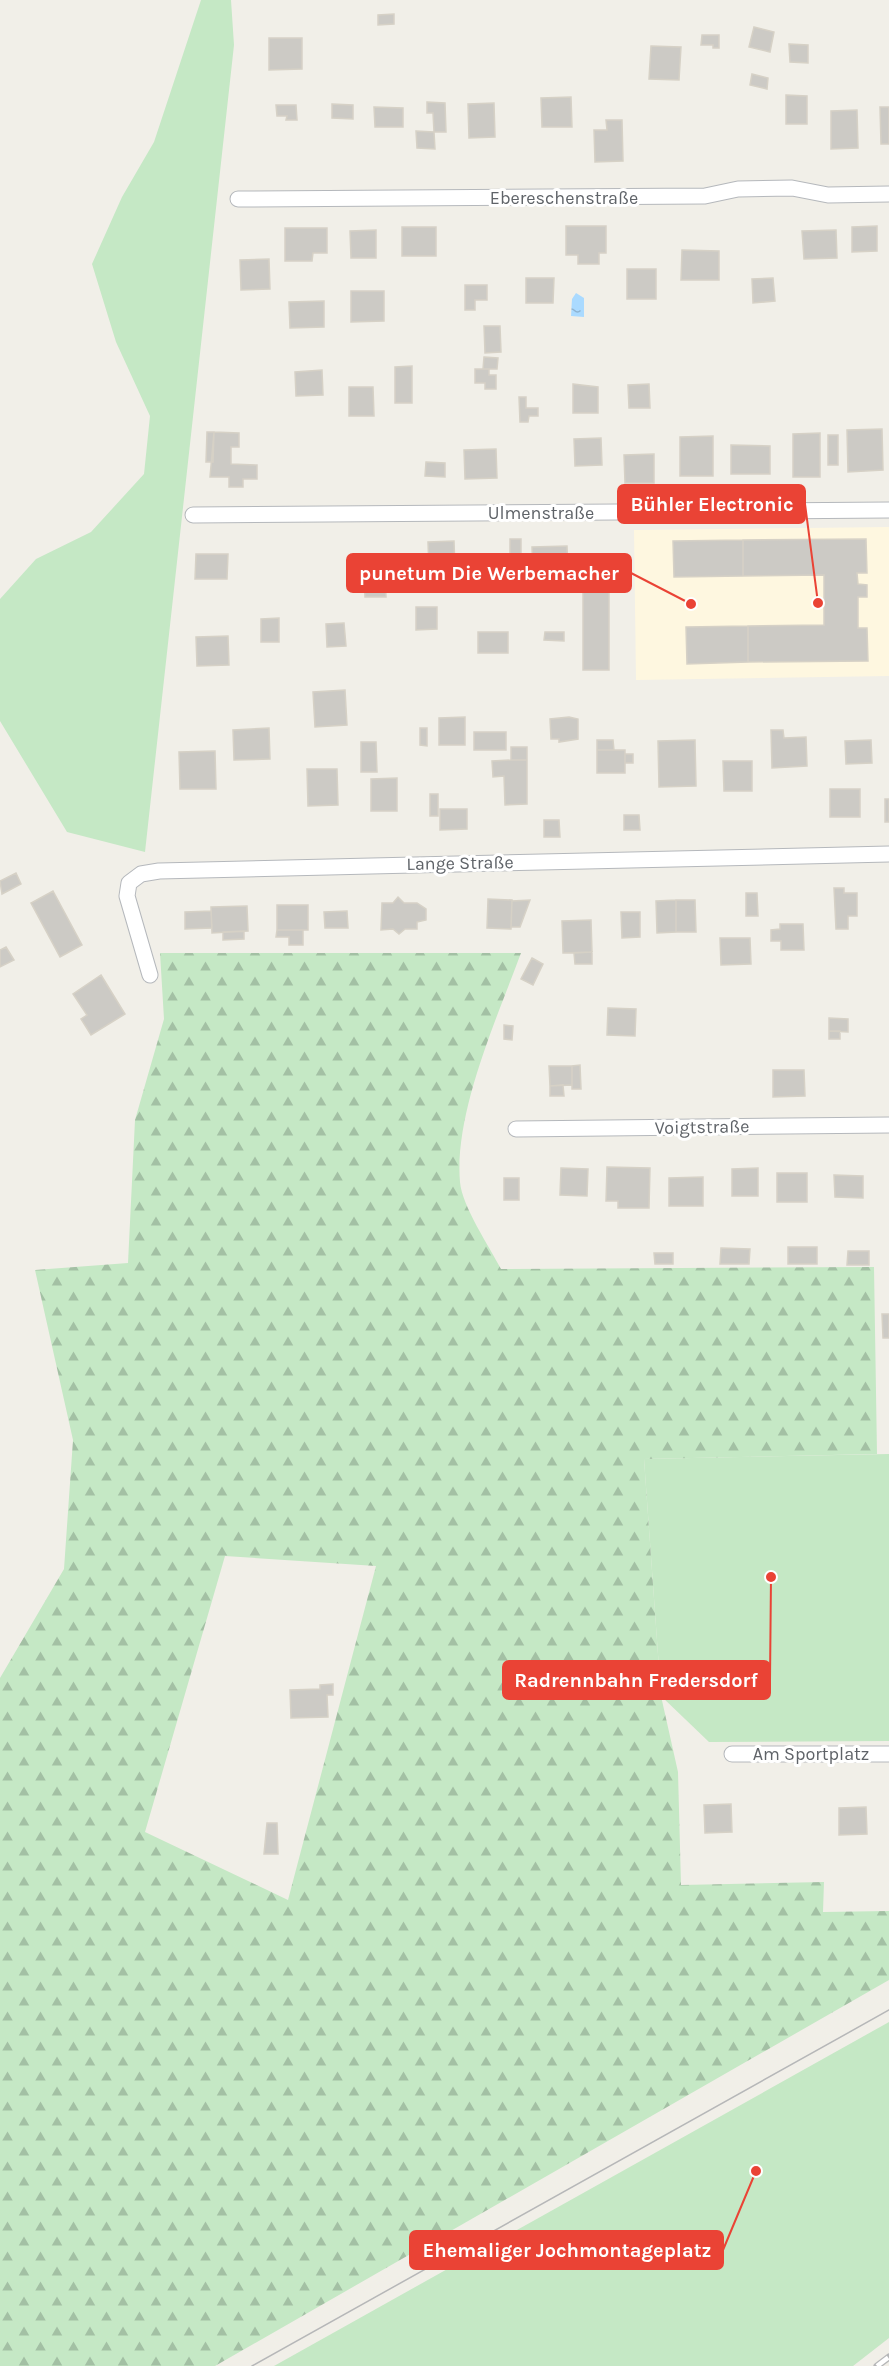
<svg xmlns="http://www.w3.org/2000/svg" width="889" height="2366" font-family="Karla,sans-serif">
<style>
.commercial{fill:#fef7e0}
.grass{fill:#c5e8c5}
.forest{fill:url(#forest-firs);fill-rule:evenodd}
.water{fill:url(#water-ripples)}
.building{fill:#cccac5;stroke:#d6d1c6;stroke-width:1.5}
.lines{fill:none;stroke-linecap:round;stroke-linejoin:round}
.street-casing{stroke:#b5b8bc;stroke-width:17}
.street{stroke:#fff;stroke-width:15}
.tram{stroke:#b6b7b8;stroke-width:1.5}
.rail-casing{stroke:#b6b7b8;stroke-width:7}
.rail{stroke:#fff;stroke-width:4.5;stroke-dasharray:14;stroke-linecap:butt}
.labels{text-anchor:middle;stroke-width:6;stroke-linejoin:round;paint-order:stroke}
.street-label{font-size:18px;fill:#5f6368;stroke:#fff}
.leader{fill:none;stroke:#ea4335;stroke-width:2}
.callout-dot{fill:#ea4335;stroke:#fff;stroke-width:2}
.callout{fill:#ea4335;stroke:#ea4335;stroke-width:2}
.callout-label{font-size:20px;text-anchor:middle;font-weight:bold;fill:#fff}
</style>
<defs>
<pattern id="forest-firs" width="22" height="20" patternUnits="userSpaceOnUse" patternTransform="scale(1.5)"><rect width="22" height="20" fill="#c5e8c5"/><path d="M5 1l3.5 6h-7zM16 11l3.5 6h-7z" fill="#a3c0a4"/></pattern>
<pattern id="water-ripples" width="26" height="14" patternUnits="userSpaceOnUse" patternTransform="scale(1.5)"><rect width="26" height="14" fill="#aadaff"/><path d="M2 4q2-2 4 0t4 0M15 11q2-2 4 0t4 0" fill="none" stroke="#8eb4d2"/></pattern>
</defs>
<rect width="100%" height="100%" fill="#f1efe8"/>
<path class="commercial" d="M 889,527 L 889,676 L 636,680 L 634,530 Z"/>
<path class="grass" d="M 201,0 L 231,0 L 234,45 L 145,852 L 67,832 L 0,721 L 0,599 L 36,559 L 91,532 L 144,474 L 150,416 L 116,342 L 92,264 L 122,197 L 154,142 Z
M 889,1454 L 889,1741 L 709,1742 L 661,1696 L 644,1459 Z
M 889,2022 L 889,2338 L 853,2366 L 274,2366 Z"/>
<path class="forest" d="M 160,953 L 521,953 C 497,1018 454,1113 460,1182 C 462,1206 489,1246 501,1269 L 874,1267 L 877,1454 L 644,1459 L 661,1696 L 678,1772 L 681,1885 L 824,1882 L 823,1912 L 889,1911 L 889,1980 L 215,2366 L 0,2366 L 0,1678 L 64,1569 L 73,1440 L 35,1270 L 128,1263 L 135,1120 L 164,1019 ZM 225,1556 L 376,1566 L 288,1900 L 145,1832 Z"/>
<path class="water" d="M 576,293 L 584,298 L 584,317 L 571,316 L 572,299 Z"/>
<path class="building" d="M 394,14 L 394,24 L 378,25 L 378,15 Z
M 754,27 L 774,32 L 770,52 L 749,47 Z
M 702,35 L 719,35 L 719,48 L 713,48 L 713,45 L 701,45 Z
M 269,38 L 302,38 L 302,69 L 269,70 Z
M 789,44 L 808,45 L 808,63 L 790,62 Z
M 651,46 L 681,47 L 679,80 L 649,79 Z
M 752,74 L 768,78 L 767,89 L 750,85 Z
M 786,95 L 807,96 L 807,124 L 786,124 Z
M 571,97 L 572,127 L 542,127 L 541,98 Z
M 427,102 L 445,103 L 446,132 L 434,132 L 433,113 L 427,113 Z
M 494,103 L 495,137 L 469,138 L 468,104 Z
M 332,104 L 353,105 L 353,119 L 332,118 Z
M 276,105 L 296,105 L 297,120 L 286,120 L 287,116 L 277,116 Z
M 374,107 L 403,108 L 403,127 L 375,127 Z
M 880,107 L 889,107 L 889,144 L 881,144 Z
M 857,110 L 858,148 L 831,149 L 831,111 Z
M 606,120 L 622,120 L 623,161 L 595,162 L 594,130 L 607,130 Z
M 416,131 L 434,132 L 435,149 L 417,148 Z
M 566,226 L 606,226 L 606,253 L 599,253 L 599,264 L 578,264 L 578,255 L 566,255 Z
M 877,226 L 877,251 L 852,252 L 852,227 Z
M 402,227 L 436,227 L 436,256 L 402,256 Z
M 285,228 L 327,228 L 327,253 L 313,253 L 312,261 L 285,261 Z
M 376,230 L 376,258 L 351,258 L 350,231 Z
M 836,230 L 837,258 L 804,259 L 802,231 Z
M 682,250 L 719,251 L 719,280 L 681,280 Z
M 269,259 L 270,289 L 241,290 L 240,260 Z
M 627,269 L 656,269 L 656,299 L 627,299 Z
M 526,278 L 554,278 L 553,303 L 526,303 Z
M 773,278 L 775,301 L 753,303 L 752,279 Z
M 465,285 L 487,285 L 487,300 L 475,300 L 475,310 L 465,310 Z
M 351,291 L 384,291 L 384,321 L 351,322 Z
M 324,301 L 324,327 L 290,328 L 289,302 Z
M 484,326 L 500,326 L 501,352 L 485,353 Z
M 484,357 L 498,358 L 497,369 L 483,369 Z
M 412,366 L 412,403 L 395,403 L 395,367 Z
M 475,369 L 489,369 L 489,375 L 496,375 L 496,389 L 485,389 L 485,383 L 475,383 Z
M 322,370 L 323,395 L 296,396 L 295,372 Z
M 573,384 L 598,387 L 598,413 L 573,413 Z
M 649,384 L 650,408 L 629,408 L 628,385 Z
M 349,387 L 373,387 L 374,416 L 349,416 Z
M 519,397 L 526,397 L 526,408 L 538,408 L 538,416 L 529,416 L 528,422 L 520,422 Z
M 882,429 L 883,470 L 848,472 L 847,430 Z
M 207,432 L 214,432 L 213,462 L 206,462 Z
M 214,432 L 239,433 L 239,447 L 231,447 L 231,464 L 257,465 L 257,479 L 243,479 L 243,487 L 229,487 L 229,477 L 210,477 Z
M 820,433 L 820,477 L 793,477 L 793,434 Z
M 828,435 L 838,435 L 838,465 L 828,465 Z
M 713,436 L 713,476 L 680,476 L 680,437 Z
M 601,438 L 602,465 L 575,466 L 574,439 Z
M 731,445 L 770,446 L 770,474 L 731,474 Z
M 496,449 L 497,478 L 465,479 L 464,450 Z
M 654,454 L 654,483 L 625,483 L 624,455 Z
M 426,462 L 445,463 L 445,477 L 425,476 Z
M 510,539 L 521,539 L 521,555 L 510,556 Z
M 866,539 L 867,573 L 857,573 L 858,584 L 867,585 L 867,597 L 858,597 L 858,628 L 867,628 L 868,661 L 748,662 L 748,626 L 824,625 L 824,575 L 743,576 L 743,540 Z
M 743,540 L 743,576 L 674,577 L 673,541 Z
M 454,541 L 455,569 L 429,570 L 428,542 Z
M 567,546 L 568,573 L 533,574 L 532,547 Z
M 196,554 L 228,554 L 227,579 L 195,579 Z
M 364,570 L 385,570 L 386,597 L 365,597 Z
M 583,574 L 609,574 L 609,670 L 583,670 Z
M 416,607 L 437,607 L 437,629 L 416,630 Z
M 279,618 L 279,642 L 261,642 L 261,619 Z
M 344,623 L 346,646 L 327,647 L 326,624 Z
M 748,626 L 748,662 L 687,664 L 686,627 Z
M 478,632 L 508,632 L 508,653 L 478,653 Z
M 545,632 L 564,632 L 564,641 L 544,640 Z
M 228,636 L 229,665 L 197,666 L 196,637 Z
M 345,690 L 347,725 L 315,727 L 313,692 Z
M 465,717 L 465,745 L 439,745 L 439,718 Z
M 569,717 L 578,719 L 578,739 L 559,742 L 559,739 L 551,739 L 550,719 Z
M 269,728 L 270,759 L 234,760 L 233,730 Z
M 420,728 L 427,728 L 427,746 L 420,745 Z
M 771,730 L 783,730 L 784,738 L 806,737 L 807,766 L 772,768 Z
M 474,732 L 506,732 L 506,750 L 474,750 Z
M 597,740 L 613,740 L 614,750 L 597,750 Z
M 695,740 L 696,786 L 659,787 L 658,741 Z
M 871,740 L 872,763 L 846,764 L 845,741 Z
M 361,742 L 376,742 L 377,772 L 361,772 Z
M 511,747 L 527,747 L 527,760 L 511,760 Z
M 597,750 L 625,750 L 625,773 L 597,773 Z
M 215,751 L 216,789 L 180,789 L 179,752 Z
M 625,754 L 633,754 L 633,763 L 625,763 Z
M 511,760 L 527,760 L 527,804 L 505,805 L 504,776 L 493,777 L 492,761 Z
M 723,761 L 752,761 L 752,791 L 724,791 Z
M 307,769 L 337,769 L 338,805 L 308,806 Z
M 397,778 L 397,811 L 371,811 L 371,779 Z
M 830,789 L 860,789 L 860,817 L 830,817 Z
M 430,794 L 438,794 L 438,816 L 430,816 Z
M 885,799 L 889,799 L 889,822 L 885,822 Z
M 440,809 L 467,809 L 467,829 L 440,830 Z
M 624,815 L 639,815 L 640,830 L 624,830 Z
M 544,820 L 559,820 L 560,837 L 544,837 Z
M 16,873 L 21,884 L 2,894 L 0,881 Z
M 834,888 L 844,888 L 844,893 L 857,893 L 857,916 L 848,916 L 848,929 L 836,929 Z
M 53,891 L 82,945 L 60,957 L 31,903 Z
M 746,893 L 757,893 L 758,916 L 746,916 Z
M 398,897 L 404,903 L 417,903 L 426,909 L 426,920 L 417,922 L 417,929 L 405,929 L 399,934 L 393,929 L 381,930 L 382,903 L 393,903 Z
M 488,899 L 512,900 L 511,929 L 487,928 Z
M 530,900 L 520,927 L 511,927 L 512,901 Z
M 676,900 L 676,932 L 657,933 L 656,901 Z
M 676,900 L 695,900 L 696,932 L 676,932 Z
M 277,905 L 308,905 L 308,930 L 277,930 Z
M 247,906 L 248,931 L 212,933 L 211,907 Z
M 211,911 L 212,928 L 185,929 L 185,912 Z
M 347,911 L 348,928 L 325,928 L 324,912 Z
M 621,912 L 640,912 L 640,937 L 622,938 Z
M 591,920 L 592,952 L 563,953 L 562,921 Z
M 780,924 L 803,924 L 804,950 L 781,950 L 781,941 L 771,941 L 771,930 L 780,929 Z
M 277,930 L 303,930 L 303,945 L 289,945 L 289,937 L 276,937 Z
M 244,931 L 244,939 L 223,940 L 223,932 Z
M 720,938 L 750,938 L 751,964 L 721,965 Z
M 6,947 L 14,960 L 0,967 L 0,950 Z
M 592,952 L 592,964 L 575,964 L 574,953 Z
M 532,958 L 543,964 L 533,985 L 521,979 Z
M 101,975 L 125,1014 L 91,1035 L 81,1019 L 87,1015 L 73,994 Z
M 608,1008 L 636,1009 L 635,1036 L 607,1035 Z
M 829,1018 L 848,1019 L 848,1032 L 829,1031 Z
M 504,1025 L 513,1026 L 512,1040 L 504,1039 Z
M 829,1031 L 840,1031 L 840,1039 L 829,1039 Z
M 580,1065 L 581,1089 L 572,1089 L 572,1066 Z
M 549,1066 L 572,1066 L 572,1085 L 550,1086 Z
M 773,1070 L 804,1070 L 805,1096 L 773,1097 Z
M 563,1085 L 564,1096 L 550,1096 L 550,1086 Z
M 607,1167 L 650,1168 L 649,1208 L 618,1208 L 618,1201 L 606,1201 Z
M 561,1168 L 588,1169 L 587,1196 L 560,1195 Z
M 758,1168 L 758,1196 L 732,1196 L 732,1169 Z
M 777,1173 L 807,1173 L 807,1202 L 777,1202 Z
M 834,1175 L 863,1176 L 863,1198 L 835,1197 Z
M 703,1177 L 703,1206 L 669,1206 L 669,1178 Z
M 504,1178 L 519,1178 L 519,1200 L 504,1200 Z
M 788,1247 L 817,1247 L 817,1264 L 788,1264 Z
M 721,1248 L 750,1249 L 749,1264 L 720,1264 Z
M 848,1251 L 869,1251 L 869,1265 L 847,1265 Z
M 654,1253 L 673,1253 L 673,1264 L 655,1264 Z
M 882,1314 L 889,1314 L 889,1338 L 883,1338 Z
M 333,1684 L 333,1695 L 327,1695 L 328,1717 L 291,1718 L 290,1690 L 320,1689 L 320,1685 Z
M 731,1804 L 732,1832 L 705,1833 L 704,1805 Z
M 866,1807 L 867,1834 L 839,1835 L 839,1808 Z
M 267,1823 L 277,1823 L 278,1854 L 264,1854 Z"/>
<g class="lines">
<defs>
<path id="street" d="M 238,199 L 705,196 L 738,189 L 792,188 L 828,195 L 889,194
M 193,515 L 889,510
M 150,975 L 127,896 L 129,883 L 141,874 L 159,871 L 889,854
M 516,1129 L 889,1125
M 732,1754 L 889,1754"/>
</defs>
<use href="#street" class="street-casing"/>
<use href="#street" class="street"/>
<path class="tram" d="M 252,2366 L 889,2010"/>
<defs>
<path id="rail" d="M 877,2366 L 889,2357"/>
</defs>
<use href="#rail" class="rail-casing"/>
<use href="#rail" class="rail"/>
</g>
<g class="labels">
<g class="street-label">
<text x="564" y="204">Ebereschenstraße</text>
<text x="541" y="519">Ulmenstraße</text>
<text transform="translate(460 863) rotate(-1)" y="6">Lange Straße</text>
<text transform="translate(702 1127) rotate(-1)" y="6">Voigtstraße</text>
<text x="811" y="1760">Am Sportplatz</text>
</g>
</g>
<path class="leader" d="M818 603L805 504M691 604L631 573M771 1577L770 1680M756 2171L723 2250"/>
<g class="callout-dot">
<circle cx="818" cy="603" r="6"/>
<circle cx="691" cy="604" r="6"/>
<circle cx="771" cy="1577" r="6"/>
<circle cx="756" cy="2171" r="6"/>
</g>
<g class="callout">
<rect x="618" y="485" width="187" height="38" rx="6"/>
<rect x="347" y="554" width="284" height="38" rx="6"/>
<rect x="503" y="1661" width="267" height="38" rx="6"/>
<rect x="410" y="2231" width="313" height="38" rx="6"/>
</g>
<g class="callout-label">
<text x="712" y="511">Bühler Electronic</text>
<text x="489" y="580">punetum Die Werbemacher</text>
<text x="636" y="1687">Radrennbahn Fredersdorf</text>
<text x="567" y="2257">Ehemaliger Jochmontageplatz</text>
</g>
</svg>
